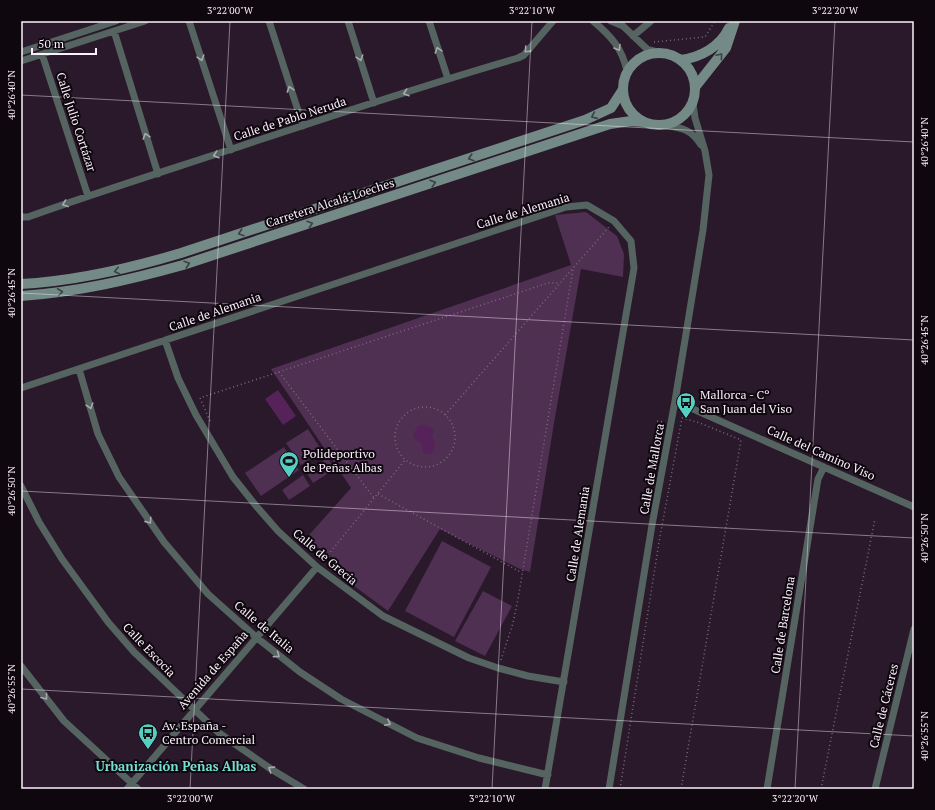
<svg xmlns="http://www.w3.org/2000/svg" width="935" height="810" font-family="'PT Serif',serif">
<style>
.green{fill:#4f2f52}
.water{fill:#55225a}
.lines{fill:none;stroke-linecap:round;stroke-linejoin:round}
.path{stroke:#7b6c7c;stroke-width:1.5;stroke-dasharray:1 3;stroke-linecap:butt}
.street{stroke:#556361;stroke-width:7}
.secondary{stroke:#738a86;stroke-width:10}
.oneway{stroke:#a8aaae}
.oneway2{stroke:#3b4244}
.ticks{fill:none;stroke:#fbf0fc;stroke-width:1;stroke-opacity:0.45}
.labels{text-anchor:middle;stroke-width:4;stroke-linejoin:round;paint-order:stroke}
.street-label{font-size:12px;fill:#fbf0fc;stroke:#0e070e}
.poi-label{font-size:12px;fill:#fbf0fc;stroke:#0e070e;text-anchor:start}
.neighbourhood-label{font-size:13px;font-weight:bold;fill:#75dfd3;stroke:#0e070e}
.neatline{fill:none;stroke:#fbf0fc;stroke-width:1.5}
.ticks-label{font-size:10px;text-anchor:middle;fill:#fbf0fc}
</style>
<rect width="100%" height="100%" fill="#29192a"/>
<path class="green" d="M 586,212 L 617,236 L 624,254 L 623,277 L 581,269 L 554,423 L 530,572 L 520,569 L 440,529 L 388,611 L 343,578 L 336,562 L 329,554 L 317,547 L 301,544 L 351,488 L 271,369 L 571,265 L 555,215 Z
M 308,429 L 322,451 L 301,465 L 286,443 Z
M 284,447 L 299,470 L 261,496 L 245,473 Z
M 328,458 L 335,469 L 313,483 L 306,472 Z
M 303,475 L 310,486 L 289,500 L 282,490 Z
M 442,541 L 491,567 L 454,637 L 405,611 Z
M 483,591 L 512,606 L 485,656 L 455,641 Z"/>
<path class="water" d="M 278,390 L 296,416 L 283,425 L 265,399 Z
M 423,425 L 434,428 L 432,437 C 438,445 435,455 424,454 L 421,443 L 415,439 L 413,435 L 418,426 Z"/>
<g class="lines">
<path class="path" d="M 654,42 L 705,37 L 715,21
M 279,372 L 374,498
M395 437a30 30 0 1 1 60 0a30 30 0 1 1-60 0Z
M 445,415 L 609,227
M 210,421 L 200,398 L 548,283 L 560,283
M 657,421 L 664,422
M 378,494 L 522,573
M 307,547 C 322,549 334,556 337,571
M 328,555 L 405,460
M 501,660 L 513,623 L 518,599 L 573,269
M 620,789 L 659,542 L 682,418 L 700,423 L 741,440 L 681,789
M 821,789 L 875,519"/>
<path class="street" d="M 189,21 L 231,150
M 269,21 L 303,126
M 348,21 L 374,103
M 429,21 L 448,79
M 593,21 C 611,36 622,48 627,71
M 611,21 L 623,26 L 647,49 L 661,53
M 114,31 L 158,174
M 633,36 L 651,21
M 21,52 L 116,21
M 42,54 L 88,196
M 21,61 L 145,21
M 664,125 C 682,128 691,129 701,145
M 21,217 L 28,217 C 95,193 162,172 229,150 C 325,118 421,86 518,58 L 524,55 L 553,21
M 165,340 L 178,378 L 196,415 L 233,477 L 257,507 L 278,531 L 317,567 L 383,616 L 469,658 L 498,668 L 528,676 L 564,682
M 79,369 L 98,434 L 119,477 L 164,542 L 208,594 L 256,637 L 300,672 L 341,699 L 417,738 L 479,758 L 548,775
M 21,388 L 566,207 L 587,205 L 614,221 L 631,241 L 634,268 L 545,789
M 675,401 L 914,507
M 21,486 L 39,522 L 62,559 L 108,622 L 134,652 L 219,733 L 271,769 L 304,789
M 21,666 L 64,721 L 138,789
M 127,789 L 317,567
M 609,789 L 652,525 L 675,401 L 703,230 L 709,175 L 705,151 L 695,118 L 693,104
M 767,789 L 818,479 L 824,467
M 875,789 L 914,629"/>
<path class="secondary" d="M623 89a36 36 0 1 1 72 0a36 36 0 1 1-72 0Z
M 681,60 C 701,57 720,47 729,28
M 696,86 L 726,48 L 735,21
M 21,284 C 76,281 128,269 181,253 L 585,120 L 611,108 L 622,91
M 21,296 C 78,292 129,280 183,265 L 610,124 L 631,121 L 643,122"/>
</g>
<defs><path id="oneway-chevron" d="M-2-3.5L2.5 0L-2 3.5" fill="none" stroke-width="1.6" stroke-linecap="round" stroke-linejoin="round"/></defs>
<g class="oneway">
<use href="#oneway-chevron" transform="translate(618 48) rotate(59)"/>
<use href="#oneway-chevron" transform="translate(438 50) rotate(-108)"/>
<use href="#oneway-chevron" transform="translate(527 50) rotate(133)"/>
<use href="#oneway-chevron" transform="translate(201 58) rotate(72)"/>
<use href="#oneway-chevron" transform="translate(360 58) rotate(72)"/>
<use href="#oneway-chevron" transform="translate(290 89) rotate(-108)"/>
<use href="#oneway-chevron" transform="translate(406 93) rotate(162)"/>
<use href="#oneway-chevron" transform="translate(146 136) rotate(-107)"/>
<use href="#oneway-chevron" transform="translate(216 155) rotate(162)"/>
<use href="#oneway-chevron" transform="translate(65 204) rotate(160)"/>
<use href="#oneway-chevron" transform="translate(90 406) rotate(73)"/>
<use href="#oneway-chevron" transform="translate(149 521) rotate(55)"/>
<use href="#oneway-chevron" transform="translate(277 655) rotate(36)"/>
<use href="#oneway-chevron" transform="translate(45 697) rotate(52)"/>
<use href="#oneway-chevron" transform="translate(388 723) rotate(27)"/>
<use href="#oneway-chevron" transform="translate(271 769) rotate(-147)"/>
</g>
<g class="oneway2">
<use href="#oneway-chevron" transform="translate(720 56) rotate(-50)"/>
<use href="#oneway-chevron" transform="translate(594 116) rotate(156)"/>
<use href="#oneway-chevron" transform="translate(471 158) rotate(162)"/>
<use href="#oneway-chevron" transform="translate(433 183) rotate(-18)"/>
<use href="#oneway-chevron" transform="translate(310 224) rotate(-18)"/>
<use href="#oneway-chevron" transform="translate(241 233) rotate(162)"/>
<use href="#oneway-chevron" transform="translate(187 264) rotate(-18)"/>
<use href="#oneway-chevron" transform="translate(117 271) rotate(168)"/>
<use href="#oneway-chevron" transform="translate(60 292) rotate(-8)"/>
</g>
<path class="ticks" d="M 21,95 L 914,142M 21,293 L 914,340M 21,491 L 914,538M 21,689 L 914,736M 190,789 L 230,21M 492,789 L 532,21M 795,789 L 835,21"/>
<defs>
<symbol id="bus-pin" viewBox="-11 -11 22 30"><path d="M0 17L-7.5 6A9.5 9.5 0 1 1 7.5 6Z" fill="#57cec2" stroke="#0e070e"/><path d="M-5-6H5V4H4V6H2V4H-2V6H-4V4H-5ZM-3.5-4V0h7V-4ZM-3.5 1.2v1.5H-2V1.2ZM2 1.2v1.5H3.5V1.2Z" fill="#111"/></symbol>
<symbol id="stadium-pin" viewBox="-11 -11 22 30"><path d="M0 17L-7.5 6A9.5 9.5 0 1 1 7.5 6Z" fill="#57cec2" stroke="#0e070e"/><path d="M0-5a6.5 5 0 1 0 0 10a6.5 5 0 1 0 0-10ZM-3.5-1.8h7v3.6h-7Z" fill="#111"/></symbol>
</defs>
<g fill-rule="evenodd">
<use href="#bus-pin" x="675" y="391" width="22" height="30"/>
<use href="#stadium-pin" x="278" y="450" width="22" height="30"/>
<use href="#bus-pin" x="137" y="722" width="22" height="30"/>
</g>
<g class="labels">
<g class="street-label">
<text transform="translate(290 119) rotate(-18)" y="4">Calle de Pablo Neruda</text>
<text transform="translate(76 122) rotate(72)" y="4">Calle Julio Cortázar</text>
<text transform="translate(330 203) rotate(-18)" y="4">Carretera Alcalá-Loeches</text>
<text transform="translate(523 211) rotate(-17)" y="4">Calle de Alemania</text>
<text transform="translate(215 312) rotate(-19)" y="4">Calle de Alemania</text>
<text transform="translate(821 453) rotate(24)" y="4">Calle del Camino Viso</text>
<text transform="translate(652 469) rotate(-80)" y="4">Calle de Mallorca</text>
<text transform="translate(578 534) rotate(-81)" y="4">Calle de Alemania</text>
<text transform="translate(325 557) rotate(40)" y="4">Calle de Grecia</text>
<text transform="translate(783 625) rotate(-81)" y="4">Calle de Barcelona</text>
<text transform="translate(264 627) rotate(40)" y="4">Calle de Italia</text>
<text transform="translate(149 650) rotate(46)" y="4">Calle Escocia</text>
<text transform="translate(213 670) rotate(-49)" y="4">Avenida de España</text>
<text transform="translate(884 706) rotate(-76)" y="4">Calle de Cáceres</text>
</g>
<g class="poi-label">
<text x="700" y="399">Mallorca - Cº<tspan x="700" dy="14">San Juan del Viso</tspan></text>
<text x="303" y="458">Polideportivo<tspan x="303" dy="14">de Peñas Albas</tspan></text>
<text x="162" y="730">Av. España -<tspan x="162" dy="14">Centro Comercial</tspan></text>
</g>
<g class="neighbourhood-label">
<text x="176" y="771">Urbanización Peñas Albas</text>
</g>
</g>
<rect width="935" height="810" fill="none" stroke="#0e070e" stroke-width="44"/>
<path d="M32 48v6h64v-6" fill="none" stroke="#fbf0fc" stroke-width="2"/>
<text x="38" y="48" font-size="12" fill="#fbf0fc" stroke="#0e070e" stroke-width="3" paint-order="stroke">50 m</text>
<rect x="22" y="22" width="891" height="766" class="neatline"/>
<g class="ticks-label">
<text x="230" y="14">3°22'00"W</text>
<text x="532" y="14">3°22'10"W</text>
<text x="835" y="14">3°22'20"W</text>
<text transform="translate(11 95) rotate(-90)" y="4">40°26'40"N</text>
<text transform="translate(924 142) rotate(-90)" y="4">40°26'40"N</text>
<text transform="translate(11 293) rotate(-90)" y="4">40°26'45"N</text>
<text transform="translate(924 340) rotate(-90)" y="4">40°26'45"N</text>
<text transform="translate(11 491) rotate(-90)" y="4">40°26'50"N</text>
<text transform="translate(924 538) rotate(-90)" y="4">40°26'50"N</text>
<text transform="translate(11 689) rotate(-90)" y="4">40°26'55"N</text>
<text transform="translate(924 736) rotate(-90)" y="4">40°26'55"N</text>
<text x="190" y="802">3°22'00"W</text>
<text x="492" y="802">3°22'10"W</text>
<text x="795" y="802">3°22'20"W</text>
</g>
</svg>
